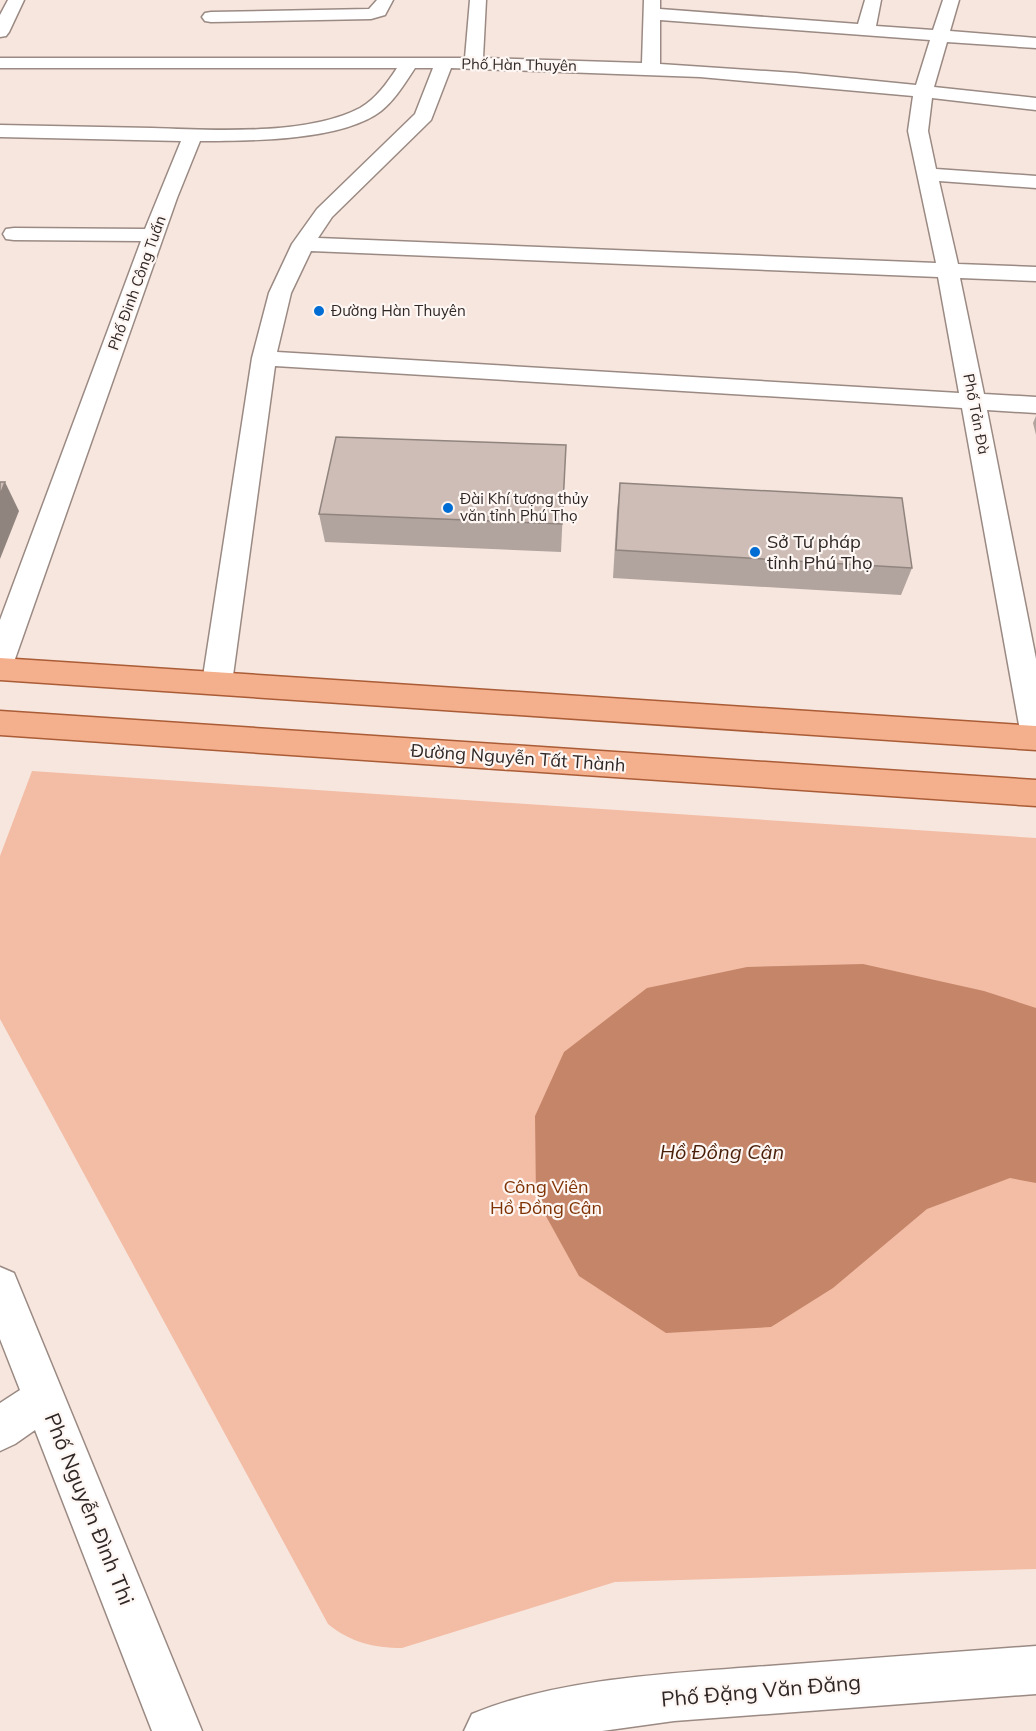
<svg xmlns="http://www.w3.org/2000/svg" width="1036" height="1731" font-family="Mulish,sans-serif">
<style>
.green{fill:#f3bda5}
.water{fill:#c58569}
.lines{fill:none;stroke-linecap:round;stroke-linejoin:round}
.minor-casing{stroke:#9a8a83;stroke-width:3}
.major-casing{stroke:#aa5c36;stroke-width:3}
.minor{fill:#fff;fill-rule:evenodd}
.major{fill:#f4af8c;fill-rule:evenodd}
.wall{fill:#b1a39d}
.shaded-wall{fill:#90847f}
.building{fill:#cebdb6;stroke:#90847f;stroke-width:1.5}
.poi-dot{fill:#006dd4;stroke:#fdf6f3;stroke-width:2}
.labels{text-anchor:middle;stroke-width:4.5;stroke-linejoin:round;paint-order:stroke}
.far-street-label{font-size:15px;fill:#2e2725;stroke:#fdf6f3}
.far-poi-label{font-size:15px;fill:#2e2725;stroke:#fdf6f3;text-anchor:start}
.poi-label{font-size:18px;fill:#2e2725;stroke:#fdf6f3;text-anchor:start}
.street-label{font-size:18px;fill:#2e2725;stroke:#fdf6f3}
.park-label{font-size:18px;fill:#803304;stroke:#fdf6f3}
.water-label{font-size:20px;font-style:italic;fill:#491f0a;stroke:#fdf6f3}
.near-street-label{font-size:21px;fill:#2e2725;stroke:#fdf6f3}
</style>
<rect width="100%" height="100%" fill="#f7e6de"/>
<path class="green" d="M 32,771 L 1036,838 L 1036,1569 L 615,1582 L 402,1648 C 373,1648 350,1642 328,1624 L 0,1019 L 0,856 Z"/>
<path class="water" d="M 863,964 L 984,991 L 1036,1008 L 1036,1183 L 1010,1178 L 927,1209 L 833,1288 L 771,1327 L 666,1333 L 579,1276 L 536,1198 L 535,1116 L 564,1052 L 647,988 L 747,967 Z"/>
<g class="lines">
<defs>
<path id="minor" d="M 8,0 L 24,0 L 9,32 L 6,36 L 0,37 L 0,15 Z
M 377,0 L 393,0 L 385,15 L 371,19 L 211,22 L 205,21 L 202,17 L 205,13 L 211,12 L 369,9 Z
M 470,0 L 486,0 L 483,58 L 642,63 L 644,0 L 660,0 L 660,9 L 858,24 L 865,0 L 881,0 L 876,26 L 933,30 L 943,0 L 959,0 L 950,31 L 1036,38 L 1036,48 L 947,42 L 934,87 L 1036,98 L 1036,110 L 932,98 L 928,131 L 936,169 L 1036,176 L 1036,188 L 939,181 L 958,264 L 1036,267 L 1036,281 L 960,278 L 984,394 L 1036,397 L 1036,413 L 987,410 L 1036,659 L 1036,748 L 1025,745 L 1021,736 L 962,408 L 275,366 L 232,683 L 227,691 L 217,694 L 207,691 L 202,683 L 252,358 L 269,293 L 292,244 L 317,209 L 415,114 L 433,68 L 415,68 C 405,83 395,100 381,111 C 342,141 249,141 200,141 L 177,198 L 15,659 L 10,667 L 0,670 L 0,620 L 141,241 L 14,240 L 6,239 L 3,234 L 6,229 L 14,228 L 145,229 L 181,141 L 0,137 L 0,125 C 51,126 101,127 152,128 C 211,130 307,136 360,108 C 376,99 387,83 397,68 L 0,68 L 0,58 L 465,58 ZM 660,20 L 930,40 L 916,85 L 796,73 L 660,64 ZM 451,68 L 700,77 L 913,96 L 908,131 L 936,263 L 318,238 L 332,217 L 431,120 ZM 311,251 L 938,277 L 959,393 L 277,352 L 291,293 Z
M 0,1267 L 14,1273 L 202,1731 L 152,1731 L 35,1430 L 15,1444 L 0,1451 L 0,1403 L 20,1390 L 0,1339 Z
M 1036,1646 L 1036,1694 L 674,1721 L 602,1731 L 464,1731 L 472,1714 C 556,1679 663,1674 754,1667 C 848,1660 942,1653 1036,1646 Z"/>
<path id="major" d="M 0,658 L 1036,726 L 1036,750 L 0,680 Z
M 0,711 L 1036,780 L 1036,806 L 0,735 Z"/>
</defs>
<use href="#minor" class="minor-casing"/>
<use href="#major" class="major-casing"/>
<use href="#minor" class="minor"/>
<use href="#major" class="major"/>
</g>
<path class="wall" d="M 1036,416 L 1036,435 L 1033,423 Z
M 566,445 L 561,552 L 325,542 L 319,514 Z
M 620,483 L 912,568 L 901,595 L 613,578 L 617,511 Z"/>
<path class="shaded-wall" d="M 5,482 L 19,511 L 0,559 L 0,495 Z"/>
<path class="building" d="M 336,437 L 566,445 L 562,524 L 319,514 Z
M 0,482 L 5,482 L 0,495 Z
M 620,483 L 902,498 L 912,568 L 616,550 Z"/>
<g class="poi-dot">
<circle cx="319" cy="311" r="6"/>
<circle cx="448" cy="508" r="6"/>
<circle cx="755" cy="552" r="6"/>
</g>
<g class="labels">
<g class="far-street-label">
<text transform="translate(519 65) rotate(1)" y="5">Phố Hàn Thuyên</text>
<text transform="translate(137 283) rotate(-70)" y="5">Phố Đinh Công Tuấn</text>
<text transform="translate(976 414) rotate(79)" y="5">Phố Tản Đà</text>
</g>
<g class="far-poi-label">
<text x="331" y="316">Đường Hàn Thuyên</text>
<text x="460" y="504">Đài Khí tượng thủy<tspan x="460" dy="17">văn tỉnh Phú Thọ</tspan></text>
</g>
<g class="poi-label">
<text x="767" y="548">Sở Tư pháp<tspan x="767" dy="21">tỉnh Phú Thọ</tspan></text>
</g>
<g class="street-label">
<text transform="translate(518 758) rotate(4)" y="6">Đường Nguyễn Tất Thành</text>
</g>
<g class="park-label">
<text x="546" y="1193">Công Viên<tspan x="546" dy="21">Hồ Đồng Cận</tspan></text>
</g>
<g class="water-label">
<text x="722" y="1159">Hồ Đồng Cận</text>
</g>
<g class="near-street-label">
<text transform="translate(89 1509) rotate(68)" y="7">Phố Nguyễn Đình Thi</text>
<text transform="translate(761 1691) rotate(-5)" y="7">Phố Đặng Văn Đăng</text>
</g>
</g>
</svg>
